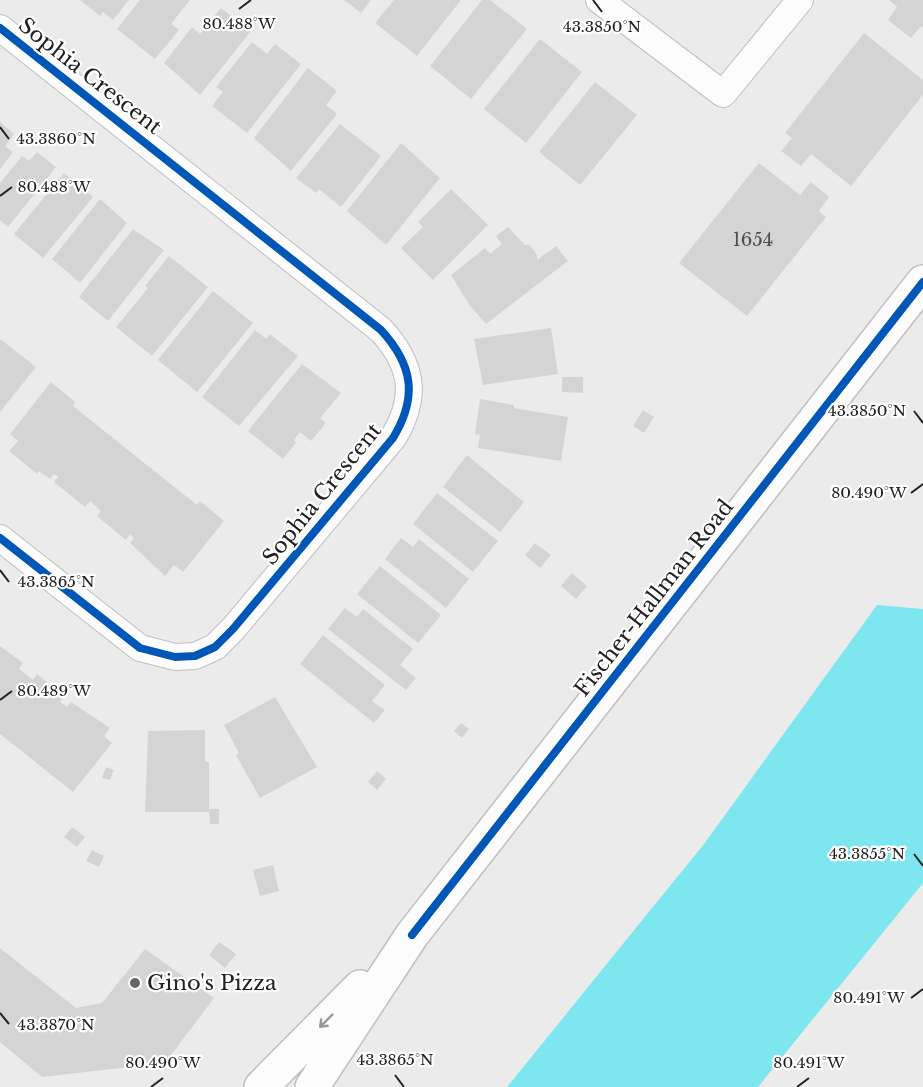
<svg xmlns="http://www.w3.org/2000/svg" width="923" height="1087" font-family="'Libre Baskerville',serif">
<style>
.water{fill:#7ee6ee}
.building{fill:#d5d4d4}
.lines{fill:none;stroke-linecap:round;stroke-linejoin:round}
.minor-casing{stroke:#c0bfc0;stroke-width:28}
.secondary-casing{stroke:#c0bfc0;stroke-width:36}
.minor{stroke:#fcfcfc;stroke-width:26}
.secondary{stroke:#fcfcfc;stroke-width:33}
.cycleway-casing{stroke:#fff;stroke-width:11}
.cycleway{stroke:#0057b8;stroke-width:8}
.oneway{stroke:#999}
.ticks{fill:none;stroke:#212021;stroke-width:2}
.poi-dot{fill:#686768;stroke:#fff;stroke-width:2}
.labels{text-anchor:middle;stroke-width:4.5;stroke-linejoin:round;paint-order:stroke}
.number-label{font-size:18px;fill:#4f4e4f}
.street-label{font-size:21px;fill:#212021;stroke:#fff}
.poi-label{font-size:21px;fill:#212021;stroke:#fff;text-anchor:start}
.ticks-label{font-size:15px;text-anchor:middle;fill:#212021;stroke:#fff;stroke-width:4.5;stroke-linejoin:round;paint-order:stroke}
</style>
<rect width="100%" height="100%" fill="#ecebec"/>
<path class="water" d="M 877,605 L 923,609 L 923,883 L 758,1087 L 507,1087 L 704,844 Z"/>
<path class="building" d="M 80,0 L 129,0 L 113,20 L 103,12 L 100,16 Z
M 140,0 L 190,0 L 171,24 L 179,30 L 155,59 L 117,29 Z
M 344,0 L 371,0 L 361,13 Z
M 394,0 L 461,0 L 417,56 L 375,23 Z
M 482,0 L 490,0 L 527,29 L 471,99 L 430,66 Z
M 889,0 L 923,0 L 923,28 L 921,26 L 911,38 L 888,20 L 897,7 Z
M 221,8 L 251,31 L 200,95 L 164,63 L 192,27 L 200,34 Z
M 864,33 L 923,80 L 923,95 L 851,186 L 811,154 L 801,166 L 781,151 L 792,138 L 785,133 Z
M 540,39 L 582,72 L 526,143 L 484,109 Z
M 252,42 L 267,54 L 275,44 L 301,64 L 247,133 L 212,106 L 223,92 L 216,87 Z
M 308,68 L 337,91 L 326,105 L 337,114 L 291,171 L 254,138 Z
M 595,82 L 637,115 L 580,185 L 539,152 Z
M 0,122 L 14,134 L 5,146 L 13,152 L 0,169 Z
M 340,124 L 381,156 L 341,207 L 319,189 L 316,193 L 296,178 Z
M 401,143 L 440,178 L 386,245 L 347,211 Z
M 37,152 L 56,167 L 8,227 L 0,220 L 0,183 L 22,156 L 29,161 Z
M 759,163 L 800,195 L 811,182 L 829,197 L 819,211 L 826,217 L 747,316 L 679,263 Z
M 64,173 L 93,197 L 43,258 L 14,234 Z
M 451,189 L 488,225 L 433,280 L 401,248 L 423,227 L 418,222 Z
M 100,199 L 127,223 L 80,283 L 52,259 Z
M 508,227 L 525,245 L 530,245 L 537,255 L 537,260 L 556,246 L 568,261 L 486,324 L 470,306 L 451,275 L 485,248 L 490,254 L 502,244 L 496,236 Z
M 133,229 L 164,250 L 108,321 L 79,297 Z
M 169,256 L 208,287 L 152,356 L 116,327 L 148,288 L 145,286 Z
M 213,291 L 253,323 L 197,392 L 158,360 Z
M 551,328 L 558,374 L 483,385 L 474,339 Z
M 255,330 L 266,339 L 270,334 L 298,356 L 239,426 L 202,397 Z
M 0,339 L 36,367 L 0,412 Z
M 302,364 L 341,393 L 320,418 L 326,423 L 311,441 L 300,432 L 294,440 L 296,443 L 283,459 L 248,431 Z
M 562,377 L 583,377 L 583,393 L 562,392 Z
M 51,382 L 75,402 L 73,406 L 197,505 L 200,501 L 224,521 L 183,572 L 174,565 L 165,576 L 130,543 L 134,538 L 130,534 L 126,540 L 97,516 L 101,511 L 90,501 L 85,507 L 54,482 L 58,477 L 54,474 L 50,479 L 39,471 L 37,474 L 9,451 L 18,441 L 10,434 Z
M 480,399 L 514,405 L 514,408 L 568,417 L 561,461 L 478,448 L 480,435 L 475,434 Z
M 643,410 L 654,417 L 644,433 L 633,426 Z
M 467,455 L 524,502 L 500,532 L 443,487 Z
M 437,493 L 498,541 L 473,572 L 413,524 Z
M 401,538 L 413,547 L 419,539 L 469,579 L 446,608 L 385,559 Z
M 535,543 L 551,555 L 540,568 L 525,555 Z
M 380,566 L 441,615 L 418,643 L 357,594 Z
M 572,573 L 587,586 L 576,599 L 561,586 Z
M 345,608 L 357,617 L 363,609 L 413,649 L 400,665 L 416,678 L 406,690 L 328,629 Z
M 323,635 L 385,685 L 372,701 L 385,710 L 374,723 L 300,664 Z
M 0,646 L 23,663 L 19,669 L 33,680 L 37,674 L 64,696 L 60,702 L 67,707 L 71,702 L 110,728 L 104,736 L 112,743 L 73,792 L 0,734 Z
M 275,697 L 317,767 L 260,798 L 236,755 L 239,753 L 224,725 Z
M 461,723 L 469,729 L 462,738 L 454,731 Z
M 205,730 L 205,762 L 209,762 L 209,809 L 219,809 L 219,824 L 210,824 L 209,812 L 145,812 L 148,731 Z
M 106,767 L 114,770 L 110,780 L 102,778 Z
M 377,771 L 386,779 L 377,790 L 368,782 Z
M 72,827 L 85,837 L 77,847 L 64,837 Z
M 92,850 L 104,856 L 99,867 L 86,861 Z
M 273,865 L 279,891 L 260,896 L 253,870 Z
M 219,942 L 236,954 L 225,968 L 209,955 Z
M 0,948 L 76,1008 L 102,1003 L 145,949 L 214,998 L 165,1063 L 42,1077 L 0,1042 Z"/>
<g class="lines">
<defs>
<path id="minor" d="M 599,0 L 723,94 L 800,0
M 0,28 L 381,330 C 413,365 418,397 393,438 L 233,629 L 215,647 L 195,656 L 175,657 L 140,648 L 0,538"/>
<path id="secondary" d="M 261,1087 L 360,987
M 312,1087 L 412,935 L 923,282"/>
</defs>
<use href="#minor" class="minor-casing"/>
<use href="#secondary" class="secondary-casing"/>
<use href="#minor" class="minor"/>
<use href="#secondary" class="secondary"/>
<defs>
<path id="cycleway" d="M 0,28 L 381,330 C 413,365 418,397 393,438 L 233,629 L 215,647 L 195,656 L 175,657 L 140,648 L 0,538
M 412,935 L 923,282"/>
</defs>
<use href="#cycleway" class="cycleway-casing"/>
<use href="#cycleway" class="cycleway"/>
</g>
<defs><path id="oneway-shaft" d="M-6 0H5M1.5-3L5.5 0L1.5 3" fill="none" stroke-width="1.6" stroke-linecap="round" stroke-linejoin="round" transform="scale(1.5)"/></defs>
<use class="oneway" href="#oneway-shaft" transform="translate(326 1021) rotate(135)"/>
<path class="ticks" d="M 593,0 L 602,12M 239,9 L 251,0M 0,127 L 9,139M 0,196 L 12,187M 914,411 L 923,423M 911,493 L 923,484M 0,570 L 9,582M 0,700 L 12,691M 914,854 L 923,866M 911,998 L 923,989M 0,1013 L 9,1024M 395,1075 L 404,1087M 151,1087 L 163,1078M 797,1087 L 809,1078"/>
<circle class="poi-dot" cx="135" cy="983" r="6"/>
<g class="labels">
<g class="number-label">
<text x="753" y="246">1654</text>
</g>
<g class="street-label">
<text transform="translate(90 76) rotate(38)" y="7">Sophia Crescent</text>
<text transform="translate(322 494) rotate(-51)" y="7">Sophia Crescent</text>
<text transform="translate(654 598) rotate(-52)" y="7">Fischer-Hallman Road</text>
</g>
<g class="poi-label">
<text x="147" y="990">Gino's Pizza</text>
</g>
</g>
<g class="ticks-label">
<text x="239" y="29">80.488°W</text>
<text x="602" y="32">43.3850°N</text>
<text x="56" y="144">43.3860°N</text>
<text x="54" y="192">80.488°W</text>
<text x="867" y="416">43.3850°N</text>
<text x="869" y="498">80.490°W</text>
<text x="56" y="587">43.3865°N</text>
<text x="54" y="696">80.489°W</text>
<text x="867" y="859">43.3855°N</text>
<text x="869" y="1003">80.491°W</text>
<text x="56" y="1030">43.3870°N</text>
<text x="395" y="1065">43.3865°N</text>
<text x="163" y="1068">80.490°W</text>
<text x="809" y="1068">80.491°W</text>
</g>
</svg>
